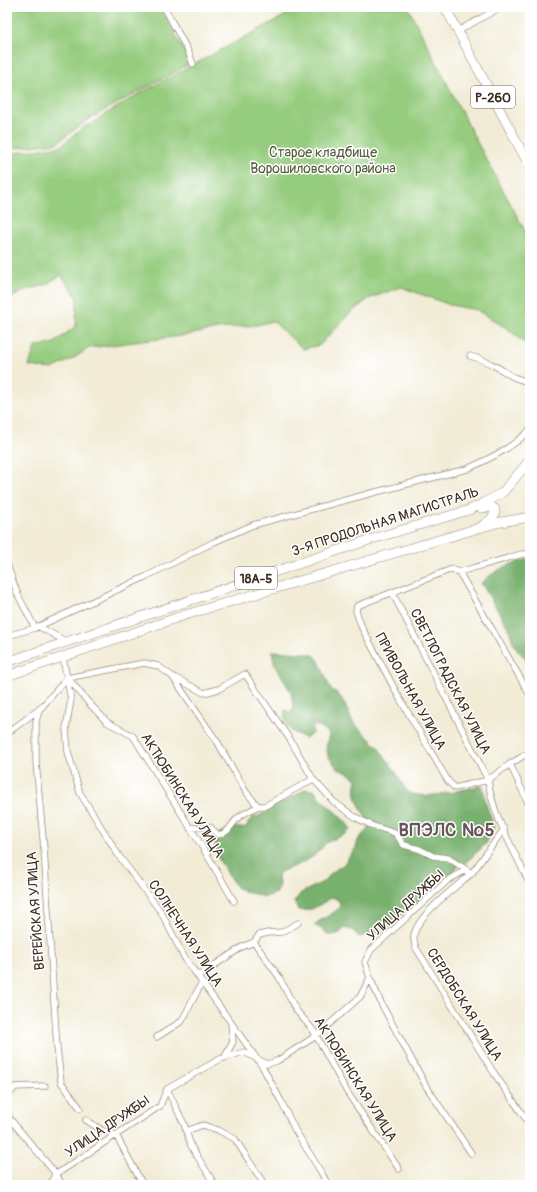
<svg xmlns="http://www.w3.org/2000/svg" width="537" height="1192" font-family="Pangolin,sans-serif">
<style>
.green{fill:#95cc7e;stroke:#687b4e}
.forest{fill:#78b06d;stroke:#5a6d46}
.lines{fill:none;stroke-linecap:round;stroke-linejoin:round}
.minor-casing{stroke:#968b7a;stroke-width:7}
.trunk-casing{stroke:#968b7a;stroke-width:10}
.minor{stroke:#fff;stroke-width:5.5}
.trunk{stroke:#fff;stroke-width:9}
.labels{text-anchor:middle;stroke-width:3;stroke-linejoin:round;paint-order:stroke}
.shield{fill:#fff;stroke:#766a62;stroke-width:1}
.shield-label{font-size:13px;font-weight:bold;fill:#3b2a1e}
.park-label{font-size:14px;fill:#565b3b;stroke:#fff}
.street-label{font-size:14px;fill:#3b2a1e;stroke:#fff}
.district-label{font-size:18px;font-weight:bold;letter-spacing:1px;fill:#6a555d;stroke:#fff}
</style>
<rect width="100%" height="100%" fill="#fff"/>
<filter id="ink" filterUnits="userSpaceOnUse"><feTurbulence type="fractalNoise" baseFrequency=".025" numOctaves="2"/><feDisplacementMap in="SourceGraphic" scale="8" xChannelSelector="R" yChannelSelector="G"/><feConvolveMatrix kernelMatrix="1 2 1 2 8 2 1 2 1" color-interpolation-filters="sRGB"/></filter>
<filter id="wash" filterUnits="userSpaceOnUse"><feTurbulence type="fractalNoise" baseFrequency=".012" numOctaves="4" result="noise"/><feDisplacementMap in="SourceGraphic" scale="16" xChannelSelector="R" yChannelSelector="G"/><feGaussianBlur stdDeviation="0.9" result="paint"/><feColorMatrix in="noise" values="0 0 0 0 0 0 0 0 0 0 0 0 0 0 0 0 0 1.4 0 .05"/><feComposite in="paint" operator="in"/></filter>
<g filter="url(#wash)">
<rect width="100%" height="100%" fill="#f2ecd7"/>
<path class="green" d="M 7,7 L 160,7 L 191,63 L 89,119 L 57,143 L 7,149 Z
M 301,7 L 408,7 L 478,144 L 530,240 L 530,346 L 522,341 L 508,329 L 477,310 L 450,305 L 401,287 L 368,299 L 349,314 L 320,345 L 303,349 L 273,321 L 257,325 L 217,329 L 188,335 L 89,348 L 74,358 L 52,369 L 29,366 L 35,347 L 54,343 L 76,326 L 77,297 L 61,275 L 45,285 L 26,290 L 7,300 L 7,154 L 61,146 L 85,126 L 92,124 L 99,118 L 137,95 Z"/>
<path class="forest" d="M 530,559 L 530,663 L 519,652 L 513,643 L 509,629 L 481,583 C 497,569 510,563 530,559 Z
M 272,651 L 305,653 L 315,656 L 319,661 L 331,690 L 336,692 L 342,699 L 353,722 L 377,746 L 391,765 L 405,788 L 411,794 L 427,796 L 453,792 L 479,786 L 483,787 L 486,804 L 494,827 L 486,844 L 465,863 L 459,865 L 455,870 L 451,874 L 445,875 L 434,885 L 423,892 L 419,901 L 413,905 L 408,911 L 400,915 L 393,920 L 390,925 L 377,933 L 359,937 L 352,930 L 344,928 C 340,935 335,935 327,935 L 325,931 L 314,925 C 322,918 333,915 340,907 L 339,901 L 333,897 C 321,903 312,913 298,910 L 294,902 L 301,893 L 325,881 L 332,872 L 343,865 L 356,848 L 358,840 L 367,830 L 369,825 C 363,809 351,798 357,780 L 348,773 L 338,769 L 328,756 L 326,746 L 329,734 L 320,726 L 312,726 L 313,733 L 305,738 C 289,730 283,729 285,710 L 290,712 L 294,710 L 291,692 L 274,663 Z
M 305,789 L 314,790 C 324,805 341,814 351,829 L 347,833 L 326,843 L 314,856 L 304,862 L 280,872 L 278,875 L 279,884 L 277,893 L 265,897 L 239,890 L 230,878 L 218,858 L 215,845 L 219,833 L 235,827 L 240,828 L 246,827 L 252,817 L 259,816 L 280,803 L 295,796 Z"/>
</g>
<g filter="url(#ink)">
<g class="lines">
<defs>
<path id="minor" d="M 164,7 L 188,51 L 193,64
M 458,31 L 501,7
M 470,356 C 477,358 484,360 491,364 C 505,370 513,381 530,381
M 7,565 L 18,595 L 35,628
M 459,572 L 522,554 L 530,554
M 392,592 L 488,780 L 455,788 L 448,781 L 400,699 L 362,628 L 356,611 L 357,606 L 452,569 L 459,572 L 530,695
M 38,626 L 67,642
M 7,636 L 35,628 L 145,577 L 214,542 L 253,525 L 368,494 L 467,469 C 488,460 514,446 530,430
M 63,658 L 71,700 L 66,728 L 68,752 L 80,793 L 119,856 L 161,912 L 184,957 L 262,1066 L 281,1101 L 295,1130 L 321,1172 L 328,1185
M 172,676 L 204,693 L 219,689 L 245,674 L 291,741 L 313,779 L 334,802 L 355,817 L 373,826 L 395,833 L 404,845 L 419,849 L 433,856 L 448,858 L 472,873 C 457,886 416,916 414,936 C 413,939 415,944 416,948 L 494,1073 L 530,1125
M 68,678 L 87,701 L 107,722 L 133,736 L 206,853 L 234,901
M 40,708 L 36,721 L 36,762 L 44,849 L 57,1048 L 61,1082 L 80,1108
M 7,734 L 14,728 L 41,708 L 67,678 L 144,663 L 158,666 L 172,676 L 218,743 L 246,792 L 258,806 L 265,806 L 313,779
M 530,752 L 510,764 L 488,780 C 493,818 515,851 530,885
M 510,764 L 530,807
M 190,828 L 210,827 L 218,835 C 230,833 230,825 238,818 C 243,813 252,810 258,806
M 254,942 L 279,977 L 296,1010 L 313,1030 L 347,1092 L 399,1169
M 198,976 L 242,947 L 254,942 L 259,935 L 268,933 L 282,932 L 298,923
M 370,978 L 382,1005 L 426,1086 L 471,1153
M 157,1037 L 182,1021 L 202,982
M 224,1058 L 233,1042 L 231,1023
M 167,1089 L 184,1124 L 191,1146 L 215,1185
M 7,1097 L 15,1087 L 45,1086
M 7,1112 L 10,1119 L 56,1174 L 62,1185
M 86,1120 L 103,1131 L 116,1135 L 143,1185
M 186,1131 L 203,1125 L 218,1130 L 235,1139 L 262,1181
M 50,1185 L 55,1175 L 160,1106 L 167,1089 L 220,1059 L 244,1052 L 267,1064 L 277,1061 L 316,1036 L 360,997 L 370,978 L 365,962 L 371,950 L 447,881 L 464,871 L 472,873 L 504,829"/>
<path id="trunk" d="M 445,7 L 530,167
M 481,508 L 492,507 L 495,509 C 496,517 489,521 483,525
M 7,662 L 369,540 L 469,510 L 486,502 L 503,492 L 530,460
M 7,676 L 185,615 L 496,523 L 530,517"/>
</defs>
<use href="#minor" class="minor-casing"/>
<use href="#trunk" class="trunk-casing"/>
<use href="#minor" class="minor"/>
<use href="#trunk" class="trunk"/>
</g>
</g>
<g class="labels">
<g class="shield">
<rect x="471" y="86" width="44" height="22" rx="3"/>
<rect x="235" y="567" width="42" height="22" rx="3"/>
</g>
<g class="shield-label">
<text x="493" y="102">Р-260</text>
<text x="256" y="583">18А-5</text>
</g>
<g class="park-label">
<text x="323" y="157">Старое кладбище<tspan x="323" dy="16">Ворошиловского района</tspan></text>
</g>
<g class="street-label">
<text transform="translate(385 521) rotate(-18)" y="5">3-Я ПРОДОЛЬНАЯ МАГИСТРАЛЬ</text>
<text transform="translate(451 681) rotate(63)" y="5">СВЕТЛОГРАДСКАЯ УЛИЦА</text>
<text transform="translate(411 691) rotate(61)" y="5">ПРИВОЛЬНАЯ УЛИЦА</text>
<text transform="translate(183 795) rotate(58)" y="5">АКТЮБИНСКАЯ УЛИЦА</text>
<text transform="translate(405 905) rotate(-42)" y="5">УЛИЦА ДРУЖБЫ</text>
<text transform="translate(35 911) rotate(-94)" y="5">ВЕРЕЙСКАЯ УЛИЦА</text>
<text transform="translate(186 933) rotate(57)" y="5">СОЛНЕЧНАЯ УЛИЦА</text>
<text transform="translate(465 1004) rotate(58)" y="5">СЕРДОБСКАЯ УЛИЦА</text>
<text transform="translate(356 1079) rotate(58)" y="5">АКТЮБИНСКАЯ УЛИЦА</text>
<text transform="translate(107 1126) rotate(-34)" y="5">УЛИЦА ДРУЖБЫ</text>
</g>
<g class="district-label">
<text x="447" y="836">ВПЭЛС №5</text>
</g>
</g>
<rect width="537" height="1192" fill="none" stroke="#fff" stroke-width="24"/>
</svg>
